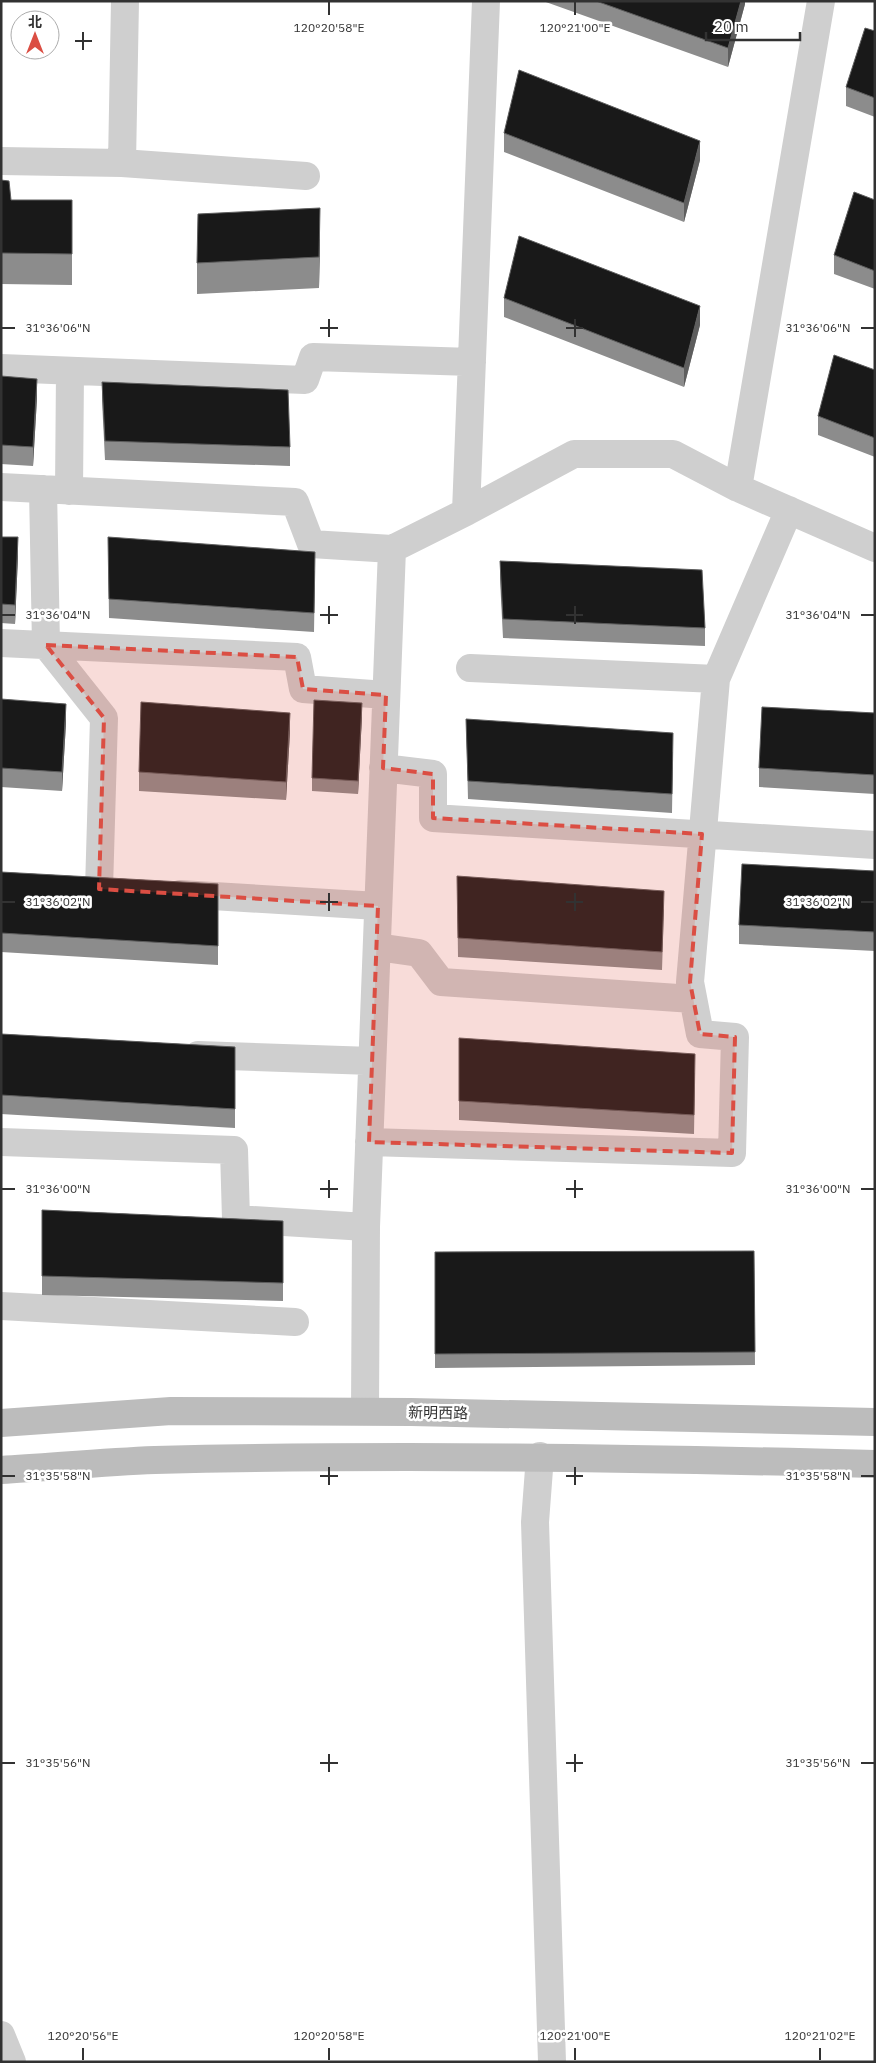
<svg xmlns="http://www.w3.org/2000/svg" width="876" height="2063" font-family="'IBM Plex Sans','Noto Sans SC',sans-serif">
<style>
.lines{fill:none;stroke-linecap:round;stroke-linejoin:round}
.street{stroke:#cfcfcf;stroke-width:28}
.secondary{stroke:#bcbcbc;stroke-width:28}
.wall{fill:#8c8c8c}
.shaded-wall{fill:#5e5e5e}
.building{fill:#191919;stroke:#5e5e5e}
.marked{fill:#db4e43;fill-opacity:0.2;stroke:#db4e43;stroke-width:4;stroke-dasharray:10 6;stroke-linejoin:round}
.ticks{fill:none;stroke:#323232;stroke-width:2}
.labels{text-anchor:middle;stroke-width:5;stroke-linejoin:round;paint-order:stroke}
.street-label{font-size:15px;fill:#323232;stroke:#fff}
.ticks-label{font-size:12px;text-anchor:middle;fill:#323232;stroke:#fff;stroke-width:5;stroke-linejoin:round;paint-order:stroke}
</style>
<rect width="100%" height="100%" fill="#fff"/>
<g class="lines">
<path class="street" d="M 1,161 L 122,163 L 306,176
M 122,163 L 125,1
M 1,368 L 305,380 L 313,357 L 472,362
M 1,487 L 295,502 L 311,544 L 392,549
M 738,488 L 821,1
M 43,489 L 46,645 L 104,718 L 99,889
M 69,491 L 70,371
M 466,512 L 486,1
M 1,643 L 297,657 L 303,689 L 386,695
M 470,668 L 716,679
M 383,768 L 433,774 L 433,818 L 875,845
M 180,894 L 378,906
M 377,947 L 419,953 L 441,982 L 693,999
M 198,1055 L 372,1061
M 1,1142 L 234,1150 L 236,1219 L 366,1227
M 369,1142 L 732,1153 L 735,1037 L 700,1034 L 690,982 L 716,679 L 789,510
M 1,1306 L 295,1322
M 365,1411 L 366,1227 L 392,549 L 466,512 L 574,454 L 673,454 L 738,488 L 875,548
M 540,1456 L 535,1522 L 552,2062
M 1,2035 L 12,2062"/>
<path class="secondary" d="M 1,1423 L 171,1411 L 411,1412 L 875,1422
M 1,1470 C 52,1467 104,1462 155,1460 C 395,1454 635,1458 875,1464"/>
</g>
<path class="wall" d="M 543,1 L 745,1 L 745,4 L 728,67 Z
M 875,31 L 875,117 L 846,106 L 846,87 Z
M 504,133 L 700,160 L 684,222 L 504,152 Z
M 1,180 L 11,200 L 72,200 L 72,285 L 1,284 Z
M 875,200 L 875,289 L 834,274 L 834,255 Z
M 320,239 L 319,288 L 197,294 L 197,263 Z
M 504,298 L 700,325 L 684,387 L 504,317 Z
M 875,370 L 875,457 L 818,435 L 818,416 Z
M 1,376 L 37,398 L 33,466 L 1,464 Z
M 102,382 L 290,447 L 290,466 L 105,460 L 102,401 Z
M 1,537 L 18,556 L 15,624 L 1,623 Z
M 108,537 L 315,571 L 314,632 L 109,618 Z
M 500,561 L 705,628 L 705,646 L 503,638 L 500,580 Z
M 1,699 L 66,723 L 62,791 L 1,787 Z
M 875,713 L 875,794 L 759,787 L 759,768 Z
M 362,716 L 358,794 L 312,791 L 312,778 Z
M 466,719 L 673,752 L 672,813 L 468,799 Z
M 290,732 L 286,800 L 139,791 L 139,772 Z
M 875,871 L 875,951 L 739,944 L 739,925 Z
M 1,872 L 218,884 L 218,965 L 1,952 Z
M 457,876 L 664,909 L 662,970 L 458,957 Z
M 1,1034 L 235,1047 L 235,1128 L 1,1114 Z
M 459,1038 L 695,1073 L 694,1134 L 459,1120 Z
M 42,1210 L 283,1221 L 283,1301 L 42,1295 Z
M 754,1251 L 755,1365 L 435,1368 L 435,1252 Z"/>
<path class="shaded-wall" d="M 741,1 L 745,1 L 745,4 L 728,67 L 728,48 Z
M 700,141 L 700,160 L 684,222 L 684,203 Z
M 320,208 L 320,239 L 319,288 L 319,257 Z
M 700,306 L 700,325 L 684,387 L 684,368 Z
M 37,379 L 37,398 L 33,466 L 33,447 Z
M 18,537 L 18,556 L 15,624 L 15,605 Z
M 362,703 L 362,716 L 358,794 L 358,781 Z
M 66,704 L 66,723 L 62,791 L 62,772 Z
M 290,713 L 290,732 L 286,800 L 286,782 Z"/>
<path class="building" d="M 596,1 L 741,1 L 728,48 Z
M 865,28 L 875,31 L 875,98 L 846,87 Z
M 519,70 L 700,141 L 684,203 L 504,133 Z
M 1,180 L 9,181 L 11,200 L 72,200 L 72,254 L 1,253 Z
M 854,192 L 875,200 L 875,271 L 834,255 Z
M 320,208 L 319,257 L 197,263 L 198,214 Z
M 519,236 L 700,306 L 684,368 L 504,298 Z
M 834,355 L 875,370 L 875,438 L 818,416 Z
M 1,376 L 37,379 L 33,447 L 1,445 Z
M 102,382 L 288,390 L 290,447 L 105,441 Z
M 1,537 L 18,537 L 15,605 L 1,604 Z
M 108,537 L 315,552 L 314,613 L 109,599 Z
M 500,561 L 702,570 L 705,628 L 503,619 Z
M 1,699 L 66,704 L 62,772 L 1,768 Z
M 314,700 L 362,703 L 358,781 L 312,778 Z
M 141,702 L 290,713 L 286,782 L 139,772 Z
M 762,707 L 875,713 L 875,775 L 759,768 Z
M 466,719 L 673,733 L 672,794 L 468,781 Z
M 742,864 L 875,871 L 875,932 L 739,925 Z
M 1,872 L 218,884 L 218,946 L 1,933 Z
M 457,876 L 664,891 L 662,952 L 458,938 Z
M 1,1034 L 235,1047 L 235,1109 L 1,1095 Z
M 459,1038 L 695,1054 L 694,1115 L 459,1101 Z
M 42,1210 L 283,1221 L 283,1283 L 42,1276 Z
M 754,1251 L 755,1352 L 435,1354 L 435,1252 Z"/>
<path class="marked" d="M 46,645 L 297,657 L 303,689 L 386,695 L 383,768 L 433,774 L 433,818 L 702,834 L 690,982 L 700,1034 L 735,1037 L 732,1153 L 369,1142 L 378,906 L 99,889 L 104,718 Z"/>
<path class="ticks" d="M 329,2 L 329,15M 575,2 L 575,15M 83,32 L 83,50M 75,41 L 92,41M 329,319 L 329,337M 575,319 L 575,337M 2,328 L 15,328M 320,328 L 338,328M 566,328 L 583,328M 861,328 L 874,328M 329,606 L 329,624M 575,606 L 575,624M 2,615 L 15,615M 320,615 L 338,615M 566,615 L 583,615M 861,615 L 874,615M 329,893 L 329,911M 575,893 L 575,911M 2,902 L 15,902M 320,902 L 338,902M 566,902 L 583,902M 861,902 L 874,902M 329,1180 L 329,1198M 575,1180 L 575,1198M 2,1189 L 15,1189M 320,1189 L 338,1189M 566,1189 L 583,1189M 861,1189 L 874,1189M 329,1467 L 329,1485M 575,1467 L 575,1485M 2,1476 L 15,1476M 320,1476 L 338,1476M 566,1476 L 583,1476M 861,1476 L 874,1476M 329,1754 L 329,1772M 575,1754 L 575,1772M 2,1763 L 15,1763M 320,1763 L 338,1763M 566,1763 L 583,1763M 861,1763 L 874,1763M 83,2048 L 83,2060M 329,2048 L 329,2060M 575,2048 L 575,2060M 820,2048 L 820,2060"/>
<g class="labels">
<g class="street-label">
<text transform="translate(438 1413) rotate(1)" y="5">新明西路</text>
</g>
</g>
<g class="ticks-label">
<text x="329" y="32">120°20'58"E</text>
<text x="575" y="32">120°21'00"E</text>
<text x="58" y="332">31°36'06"N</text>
<text x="818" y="332">31°36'06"N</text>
<text x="58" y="619">31°36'04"N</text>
<text x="818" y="619">31°36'04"N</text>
<text x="58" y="906">31°36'02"N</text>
<text x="818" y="906">31°36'02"N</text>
<text x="58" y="1193">31°36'00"N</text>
<text x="818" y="1193">31°36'00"N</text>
<text x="58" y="1480">31°35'58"N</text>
<text x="818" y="1480">31°35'58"N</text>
<text x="58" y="1767">31°35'56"N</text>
<text x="818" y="1767">31°35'56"N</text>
<text x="83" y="2040">120°20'56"E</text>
<text x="329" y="2040">120°20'58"E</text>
<text x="575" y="2040">120°21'00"E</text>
<text x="820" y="2040">120°21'02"E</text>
</g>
<rect width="876" height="2063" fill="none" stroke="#323232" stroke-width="5"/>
<g transform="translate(35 35)"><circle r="24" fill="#ffffff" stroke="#adadad"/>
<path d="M0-4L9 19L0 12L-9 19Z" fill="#db4e43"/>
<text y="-8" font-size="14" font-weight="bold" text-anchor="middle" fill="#323232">北</text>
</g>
<path d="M706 32v8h94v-8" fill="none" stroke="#323232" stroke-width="2.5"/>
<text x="714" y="32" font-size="15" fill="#323232" stroke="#ffffff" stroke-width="4" paint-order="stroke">20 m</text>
</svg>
